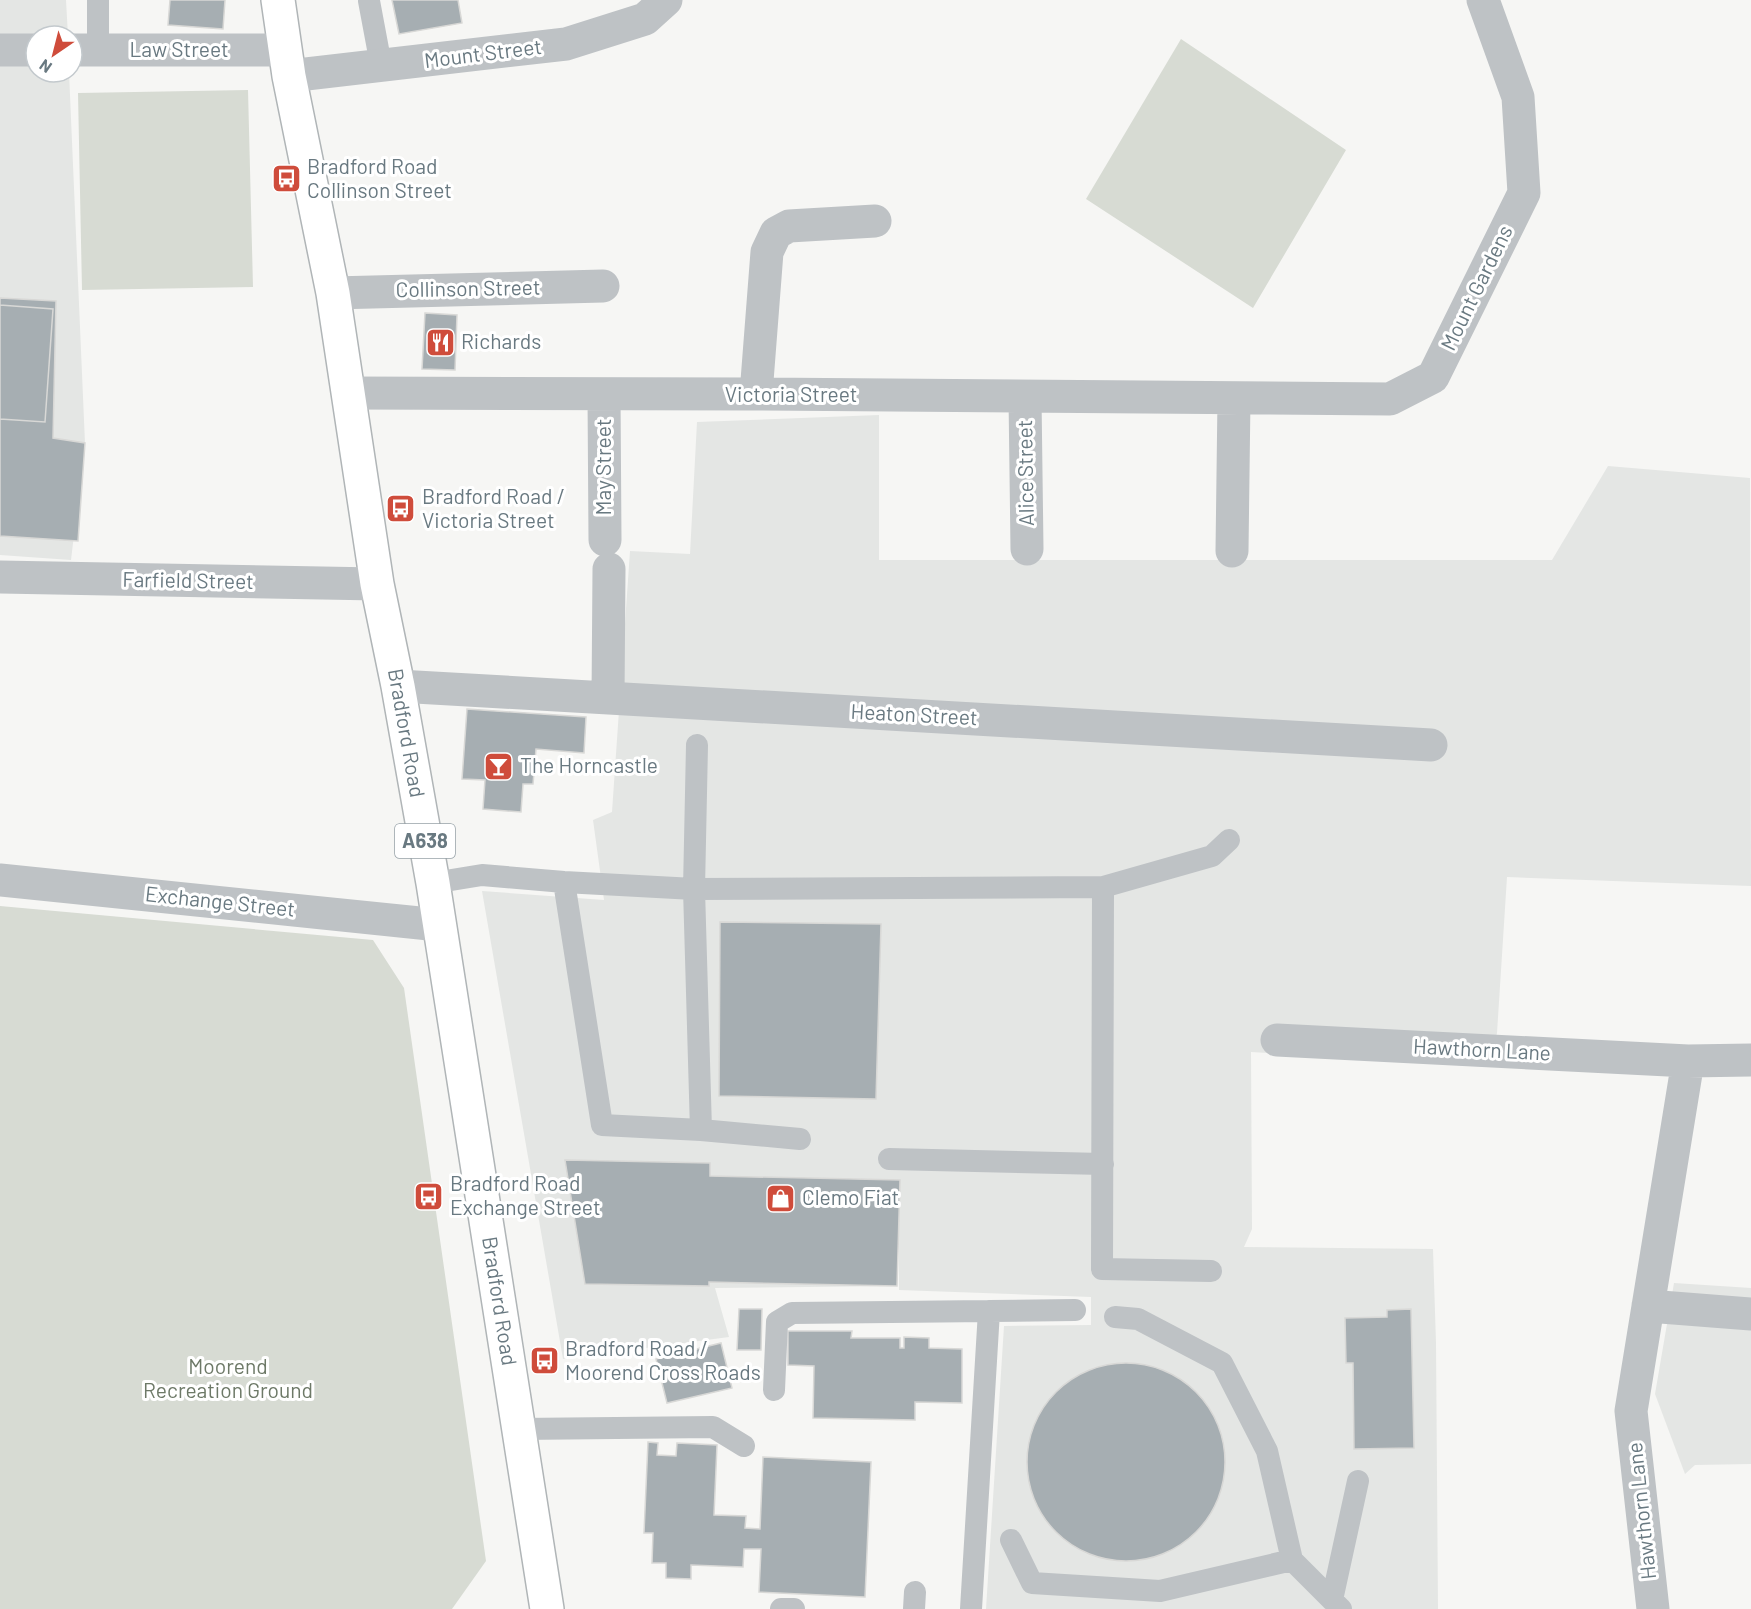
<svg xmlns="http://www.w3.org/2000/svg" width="1751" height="1609" font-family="Barlow,sans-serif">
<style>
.built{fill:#e4e6e4}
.green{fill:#d7dbd3}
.building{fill:#a6aeb2;stroke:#d8d8d6;stroke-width:1.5}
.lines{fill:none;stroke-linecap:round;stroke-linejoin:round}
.primary-casing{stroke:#b0b5b7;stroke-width:36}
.service{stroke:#bec2c5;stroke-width:22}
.minor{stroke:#bec2c5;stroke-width:33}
.primary{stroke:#fff;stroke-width:33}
.labels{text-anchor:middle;stroke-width:6;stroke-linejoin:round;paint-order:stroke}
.shield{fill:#fff;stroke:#96a1a7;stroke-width:1.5}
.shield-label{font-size:20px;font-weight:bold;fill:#697981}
.street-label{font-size:21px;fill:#697981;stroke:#fff}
.poi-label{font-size:21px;fill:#697981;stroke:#fff;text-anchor:start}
.park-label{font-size:21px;fill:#6d7967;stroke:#fff}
</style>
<rect width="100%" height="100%" fill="#f6f6f4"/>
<path class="built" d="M 0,0 L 66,0 L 68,36 L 36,36 L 36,72 L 69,72 L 85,443 L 71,560 L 0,555 Z
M 879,415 L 879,560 L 1552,560 L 1608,466 L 1750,478 L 1751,886 L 1507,877 L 1497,1033 L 1489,1067 L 1251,1052 L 1252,1229 L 1244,1247 L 1433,1249 L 1436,1343 L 1438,1609 L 986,1609 L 1004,1326 L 1091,1325 L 1091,1297 L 899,1290 L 899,1223 L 897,1286 L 715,1288 L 729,1337 L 563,1359 L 482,891 L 604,900 L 593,820 L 612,812 L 630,551 L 690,554 L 697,422 Z
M 1674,1283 L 1751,1288 L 1751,1464 L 1695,1465 L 1685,1474 L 1655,1394 Z"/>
<path class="green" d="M 1181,39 L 1346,150 L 1253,308 L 1086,199 Z
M 248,90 L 253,287 L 82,290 L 78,93 Z
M 0,906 L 373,940 L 404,988 L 486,1561 L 452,1609 L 0,1609 Z"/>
<path class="building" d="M 170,0 L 225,0 L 223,29 L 168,25 Z
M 392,0 L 458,0 L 462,23 L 399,34 Z
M 0,298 L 56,301 L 53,438 L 85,443 L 78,541 L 0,536 Z
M 0,305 L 53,309 L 45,422 L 0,419 Z
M 425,313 L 457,315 L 455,370 L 422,369 Z
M 467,709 L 586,717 L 584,753 L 536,749 L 533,784 L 523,784 L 521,812 L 483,809 L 485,780 L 462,779 Z
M 720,922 L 881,924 L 876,1099 L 719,1096 Z
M 565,1160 L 710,1163 L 710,1176 L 900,1180 L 897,1286 L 709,1282 L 709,1286 L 585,1284 Z
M 739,1309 L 762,1309 L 761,1350 L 737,1350 Z
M 1411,1309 L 1414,1448 L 1354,1449 L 1353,1363 L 1346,1363 L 1345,1318 L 1387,1317 L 1387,1310 Z
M 788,1331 L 852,1331 L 851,1338 L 900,1338 L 900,1348 L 904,1348 L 904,1337 L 929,1338 L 929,1348 L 962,1349 L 962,1403 L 915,1402 L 915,1420 L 813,1418 L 814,1366 L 788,1365 Z
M 721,1343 L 732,1388 L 667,1403 L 656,1359 Z
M1027 1462a99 99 0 1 1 198 0a99 99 0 1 1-198 0Z
M 648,1442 L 658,1443 L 657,1455 L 676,1456 L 677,1443 L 717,1445 L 714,1515 L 746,1516 L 745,1528 L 760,1529 L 763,1457 L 871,1462 L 865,1597 L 759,1592 L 761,1549 L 744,1549 L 743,1567 L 691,1565 L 691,1579 L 666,1578 L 666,1563 L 652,1563 L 653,1533 L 644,1533 Z"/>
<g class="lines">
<defs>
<path id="primary" d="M 278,0 L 289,76 L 333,293 L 377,584 L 398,686 L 433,883 L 547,1609"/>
</defs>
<use href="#primary" class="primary-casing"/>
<path class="service" d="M 98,0 L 98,50
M 369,1 L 381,65
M 564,882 L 602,1125 L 701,1130 L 694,889 L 697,745
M 433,883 L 482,875 L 564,882 L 694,889 L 1103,887 L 1102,1269 L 1211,1271
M 1103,887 L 1212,856 L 1229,840
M 701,1130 L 800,1139
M 889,1159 L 1103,1164
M 989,1311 L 1075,1310
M 1115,1317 L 1138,1319 L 1222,1363 L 1267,1451 L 1292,1560
M 774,1390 L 777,1322 L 792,1313 L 989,1311 L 971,1609
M 519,1429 L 713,1427 L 744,1446
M 1011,1540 L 1032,1583 L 1160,1591 L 1292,1560 L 1341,1609
M 1332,1600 L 1358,1481
M 781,1609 L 794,1609
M 914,1609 L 915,1592"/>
<path class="minor" d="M 0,50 L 36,50
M 72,50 L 285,50
M 289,76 L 566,44 L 645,19 L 666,0
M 333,293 L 603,286
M 349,393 L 756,394 L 1390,399 L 1433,377 L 1524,193 L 1518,97 L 1483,0
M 756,394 L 767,252 L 776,233 L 789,226 L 875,221
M 604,395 L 605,540
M 1025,397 L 1027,549
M 1232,551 L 1234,398
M 0,577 L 377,584
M 398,686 L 1431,745
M 608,698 L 609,569
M 0,880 L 439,925
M 1277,1040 L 1688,1061 L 1631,1411 L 1653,1609
M 1688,1061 L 1751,1060
M 1648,1306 L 1751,1314"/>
<use href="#primary" class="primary"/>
</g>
<defs>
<symbol id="bus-square" viewBox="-11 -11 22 22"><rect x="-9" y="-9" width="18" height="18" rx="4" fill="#cf4c3b" stroke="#fff"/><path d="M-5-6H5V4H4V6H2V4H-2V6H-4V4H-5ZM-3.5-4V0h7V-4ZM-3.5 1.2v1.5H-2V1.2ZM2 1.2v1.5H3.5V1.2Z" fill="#fff"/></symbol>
<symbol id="restaurant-square" viewBox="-11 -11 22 22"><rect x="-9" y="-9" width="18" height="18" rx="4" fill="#cf4c3b" stroke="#fff"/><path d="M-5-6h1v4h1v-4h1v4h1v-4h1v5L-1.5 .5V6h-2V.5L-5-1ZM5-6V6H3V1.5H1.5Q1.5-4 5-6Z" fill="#fff"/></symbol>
<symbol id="bar-square" viewBox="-11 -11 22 22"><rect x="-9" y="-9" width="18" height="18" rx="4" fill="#cf4c3b" stroke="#fff"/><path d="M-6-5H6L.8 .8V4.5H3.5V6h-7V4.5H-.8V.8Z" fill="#fff"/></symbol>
<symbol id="shop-square" viewBox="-11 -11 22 22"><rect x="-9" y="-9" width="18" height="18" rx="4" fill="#cf4c3b" stroke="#fff"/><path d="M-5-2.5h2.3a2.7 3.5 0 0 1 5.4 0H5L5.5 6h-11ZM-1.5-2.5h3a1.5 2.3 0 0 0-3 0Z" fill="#fff"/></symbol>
</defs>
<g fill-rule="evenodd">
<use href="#bus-square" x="270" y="162" width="33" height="33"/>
<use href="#restaurant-square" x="424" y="326" width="33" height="33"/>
<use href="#bus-square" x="384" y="492" width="33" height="33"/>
<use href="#bar-square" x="482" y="750" width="33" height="33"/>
<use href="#bus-square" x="412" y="1180" width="33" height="33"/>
<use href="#shop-square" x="764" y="1182" width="33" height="33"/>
<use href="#bus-square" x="528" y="1344" width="33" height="33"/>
</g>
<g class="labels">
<rect class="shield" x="395" y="824" width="60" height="34" rx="4.5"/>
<g class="shield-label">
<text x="425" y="848">A638</text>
</g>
<g class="street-label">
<text x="179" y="57">Law Street</text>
<text transform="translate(483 54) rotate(-7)" y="7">Mount Street</text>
<text transform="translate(1477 288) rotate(-64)" y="7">Mount Gardens</text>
<text transform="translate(468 289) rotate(-1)" y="7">Collinson Street</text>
<text x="791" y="402">Victoria Street</text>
<text transform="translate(604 467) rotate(-90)" y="7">May Street</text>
<text transform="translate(1026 473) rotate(-91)" y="7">Alice Street</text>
<text transform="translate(188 581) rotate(1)" y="7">Farfield Street</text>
<text transform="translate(914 715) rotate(3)" y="7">Heaton Street</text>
<text transform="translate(406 733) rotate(80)" y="7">Bradford Road</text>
<text transform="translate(220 902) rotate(6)" y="7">Exchange Street</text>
<text transform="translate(1482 1050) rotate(3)" y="7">Hawthorn Lane</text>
<text transform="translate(499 1301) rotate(81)" y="7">Bradford Road</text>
<text transform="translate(1642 1511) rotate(-96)" y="7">Hawthorn Lane</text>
</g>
<g class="poi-label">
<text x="307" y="174">Bradford Road<tspan x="307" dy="24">Collinson Street</tspan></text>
<text x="461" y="349">Richards</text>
<text x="422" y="504">Bradford Road /<tspan x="422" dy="24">Victoria Street</tspan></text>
<text x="520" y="773">The Horncastle</text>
<text x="450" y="1191">Bradford Road<tspan x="450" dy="24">Exchange Street</tspan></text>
<text x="802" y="1205">Clemo Fiat</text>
<text x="565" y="1356">Bradford Road /<tspan x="565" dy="24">Moorend Cross Roads</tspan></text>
</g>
<g class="park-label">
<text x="228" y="1374">Moorend<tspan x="228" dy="24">Recreation Ground</tspan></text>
</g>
</g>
<g transform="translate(54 54) rotate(215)"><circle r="28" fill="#ffffff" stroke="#c3c9cd" stroke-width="1.5"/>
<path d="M0-4.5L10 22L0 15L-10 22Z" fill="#cf4c3b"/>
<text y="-9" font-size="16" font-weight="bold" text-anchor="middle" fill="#697981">N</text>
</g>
</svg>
